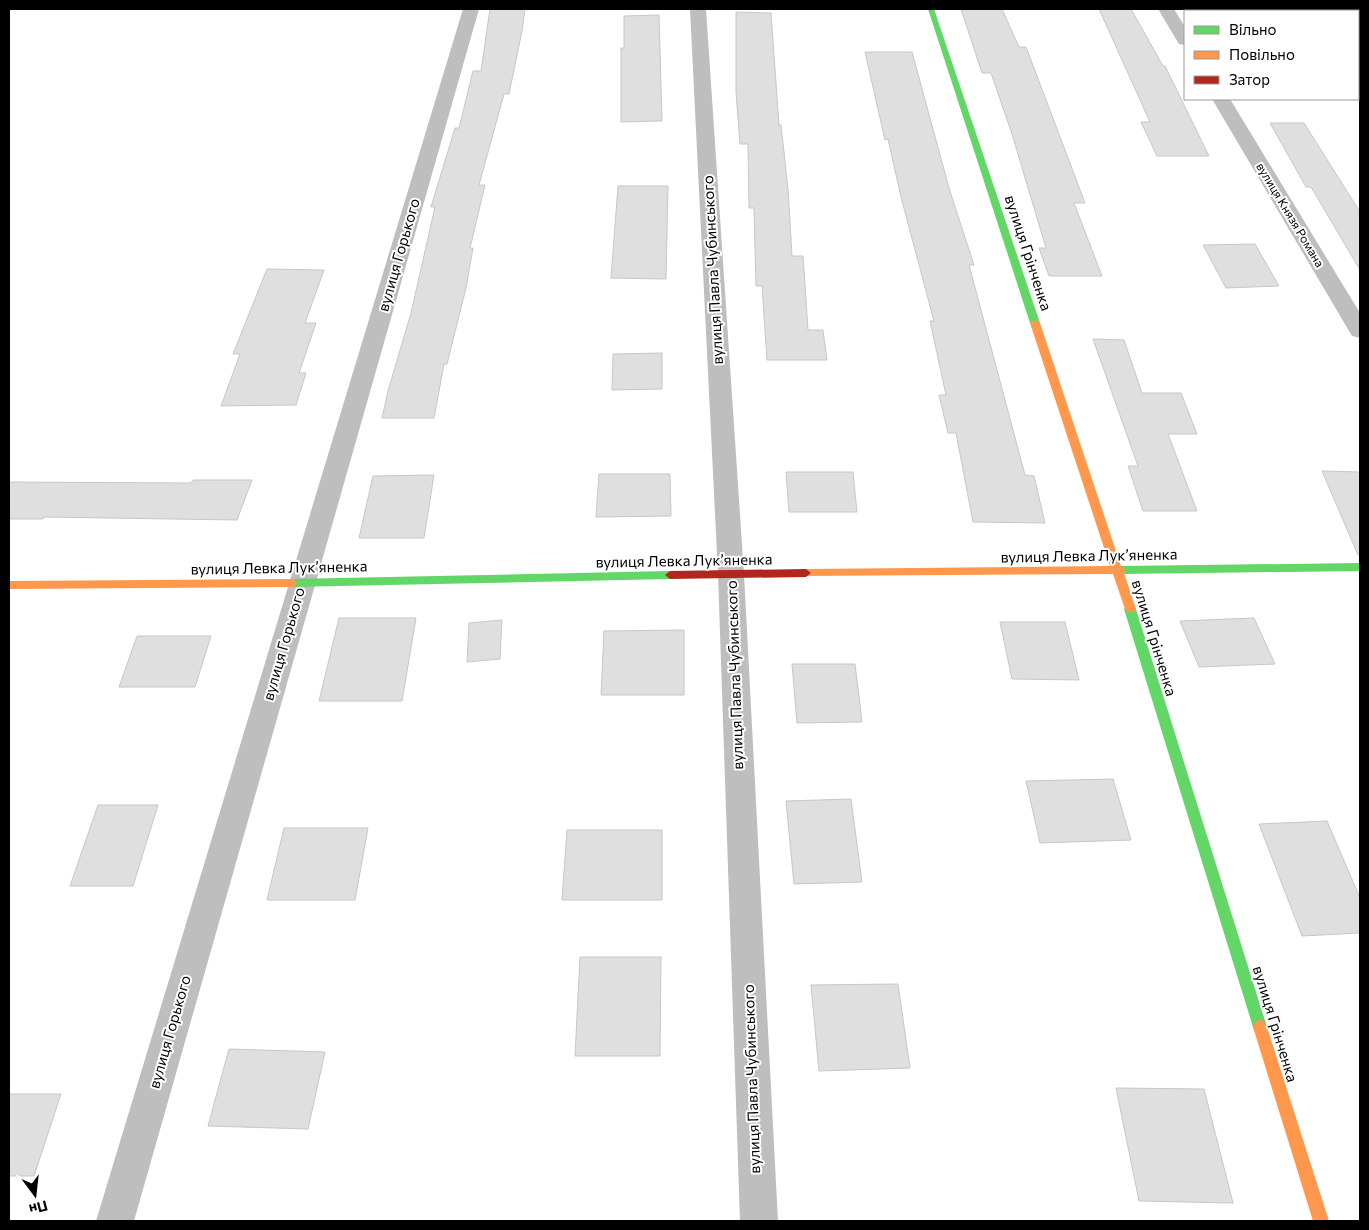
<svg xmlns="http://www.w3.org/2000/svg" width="1369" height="1230" font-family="Commissioner,sans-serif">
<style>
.building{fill:#dfdfdf;stroke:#c7c7c7}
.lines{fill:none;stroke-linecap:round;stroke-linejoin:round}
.street{fill:#bebebe;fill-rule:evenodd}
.fast{fill:#63d668;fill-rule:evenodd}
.slow{fill:#ff974d;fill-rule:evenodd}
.jam{fill:#b3261e;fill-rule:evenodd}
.labels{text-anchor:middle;stroke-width:4;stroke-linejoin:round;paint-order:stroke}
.far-street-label{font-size:12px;fill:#000;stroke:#fff}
.street-label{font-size:15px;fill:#000;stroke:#fff}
</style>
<rect width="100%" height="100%" fill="#fff"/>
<path class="building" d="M 490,9 L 525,9 L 522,31 L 509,94 L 504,94 L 479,185 L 485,185 L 470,248 L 473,248 L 466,288 L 447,364 L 444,364 L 434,418 L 382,418 L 388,391 L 411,313 L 435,207 L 431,207 L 455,128 L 459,128 L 473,71 L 481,71 Z
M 961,9 L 1002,9 L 1019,47 L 1026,47 L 1085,203 L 1074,203 L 1102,276 L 1049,276 L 1039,248 L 1046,248 L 1012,134 L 991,73 L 982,73 Z
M 1099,9 L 1131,9 L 1163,66 L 1165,66 L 1209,156 L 1157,156 L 1141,122 L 1150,122 Z
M 736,12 L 771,13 L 779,125 L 781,125 L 788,189 L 792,256 L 803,256 L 808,330 L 823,330 L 827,360 L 767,360 L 762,286 L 756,286 L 754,208 L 749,208 L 748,144 L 740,144 L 736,92 Z
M 659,15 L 662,121 L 621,122 L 621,48 L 624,48 L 624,16 Z
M 865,52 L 912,52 L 949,188 L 974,265 L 969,265 L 1025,475 L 1034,476 L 1045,523 L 973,522 L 956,433 L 948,433 L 939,395 L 946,395 L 930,321 L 934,321 L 901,197 L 888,139 L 885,140 Z
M 1270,123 L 1304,123 L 1360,212 L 1360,270 L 1311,187 L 1306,187 Z
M 618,186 L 668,186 L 666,279 L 611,278 Z
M 1255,244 L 1279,286 L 1226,288 L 1203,245 Z
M 267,269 L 324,270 L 305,323 L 316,323 L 299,373 L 306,373 L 296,405 L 221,406 L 240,354 L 233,354 Z
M 1093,339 L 1124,340 L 1142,393 L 1181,393 L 1197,434 L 1168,434 L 1197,511 L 1143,511 L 1128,466 L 1138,466 Z
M 662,353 L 662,389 L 612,390 L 613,354 Z
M 1322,471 L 1360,472 L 1360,555 L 1358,555 Z
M 786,472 L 853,472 L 857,512 L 789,512 Z
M 599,474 L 670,474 L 671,516 L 596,517 Z
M 434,475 L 424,538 L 359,538 L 373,476 Z
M 193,480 L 252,480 L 237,520 L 44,517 L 43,519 L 9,519 L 9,482 L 191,483 Z
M 339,618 L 416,618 L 402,701 L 319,701 Z
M 1254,618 L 1275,664 L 1199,667 L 1180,621 Z
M 502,620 L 500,659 L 467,662 L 469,623 Z
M 1000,622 L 1065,622 L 1079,680 L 1012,679 Z
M 684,630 L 684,695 L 601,695 L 604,631 Z
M 137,636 L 211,636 L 195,687 L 119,687 Z
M 792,664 L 855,664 L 862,722 L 797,723 Z
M 1113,779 L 1131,840 L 1040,843 L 1026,781 Z
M 851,799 L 862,882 L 794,884 L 786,801 Z
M 98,805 L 158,805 L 133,886 L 70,886 Z
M 1327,821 L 1360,898 L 1360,933 L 1302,936 L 1259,824 Z
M 284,828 L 368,828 L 355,900 L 267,900 Z
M 567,830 L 662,830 L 662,900 L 562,900 Z
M 580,957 L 661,957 L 660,1056 L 575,1056 Z
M 898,984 L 910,1068 L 819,1071 L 811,985 Z
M 229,1049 L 325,1052 L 308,1129 L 208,1126 Z
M 1116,1088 L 1204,1089 L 1233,1203 L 1139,1201 Z
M 9,1094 L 61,1094 L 34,1176 L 9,1176 Z"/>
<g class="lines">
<path class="street" d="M 463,9 L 479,9 L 134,1221 L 96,1221 Z
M 690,9 L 706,9 L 744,574 L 778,1221 L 740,1221 L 718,574 Z
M 1158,9 L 1174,9 L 1185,27 L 1185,45 L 1179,44 Z
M 1212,99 L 1230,99 L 1360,313 L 1360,338 L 1352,336 L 1349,331 Z"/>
<path class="fast" d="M 928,9 L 934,9 L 1040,323 L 1038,325 L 1035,326 L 1030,323 Z
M 1360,563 L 1360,571 L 1121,574 L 1116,570 L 1121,566 Z
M 670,571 L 675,575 L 670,579 L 291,587 L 287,586 L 285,583 L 287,580 L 291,579 Z
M 1130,604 L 1134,606 L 1136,609 L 1267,1027 L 1265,1032 L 1260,1034 L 1255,1032 L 1253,1027 L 1124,609 L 1126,606 Z"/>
<path class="slow" d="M 1035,320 L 1040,323 L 1121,566 L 1126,570 L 1124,573 L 1136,609 L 1134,612 L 1126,612 L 1113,574 L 802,576 L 801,573 L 802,570 L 806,569 L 1110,566 L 1030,323 Z
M 291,579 L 295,580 L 297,583 L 295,586 L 291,587 L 9,589 L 9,581 Z
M 1260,1020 L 1265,1022 L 1267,1027 L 1329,1221 L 1313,1221 L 1253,1027 L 1255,1022 Z"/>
<path class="jam" d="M 806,569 L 811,573 L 806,577 L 670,579 L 665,575 L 670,571 Z"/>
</g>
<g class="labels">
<g class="far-street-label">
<text transform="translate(1290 215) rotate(59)" y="4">вулиця Князя Романа</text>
</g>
<g class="street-label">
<text transform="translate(1028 253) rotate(72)" y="5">вулиця Грінченка</text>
<text transform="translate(399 255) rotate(-74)" y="5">вулиця Горького</text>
<text transform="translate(713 270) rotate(-93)" y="5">вулиця Павла Чубинського</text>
<text transform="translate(1089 556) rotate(-1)" y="5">вулиця Левка Лукʼяненка</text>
<text transform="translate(684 561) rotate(-1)" y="5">вулиця Левка Лукʼяненка</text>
<text transform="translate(279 568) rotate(-1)" y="5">вулиця Левка Лукʼяненка</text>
<text transform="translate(1154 638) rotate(73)" y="5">вулиця Грінченка</text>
<text transform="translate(284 644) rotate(-74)" y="5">вулиця Горького</text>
<text transform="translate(735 675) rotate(-92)" y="5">вулиця Павла Чубинського</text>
<text transform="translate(1275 1024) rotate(73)" y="5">вулиця Грінченка</text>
<text transform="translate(170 1032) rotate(-74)" y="5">вулиця Горького</text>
<text transform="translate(752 1079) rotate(-92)" y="5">вулиця Павла Чубинського</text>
</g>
</g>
<rect width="1369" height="1230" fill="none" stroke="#000000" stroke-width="20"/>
<rect x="1184" y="10" width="175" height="90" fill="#ffffff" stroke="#999999"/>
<rect x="1194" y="26" width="25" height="8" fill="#63d668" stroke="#999999"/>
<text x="1229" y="35" font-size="15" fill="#000000">Вільно</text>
<rect x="1194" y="51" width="25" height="8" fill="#ff974d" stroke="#999999"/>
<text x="1229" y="60" font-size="15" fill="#000000">Повільно</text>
<rect x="1194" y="76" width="25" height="8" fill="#b3261e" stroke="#999999"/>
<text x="1229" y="85" font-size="15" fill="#000000">Затор</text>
<g transform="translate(35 1195) rotate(165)" stroke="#ffffff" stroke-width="4" paint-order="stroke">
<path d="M0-4L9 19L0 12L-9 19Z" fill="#000000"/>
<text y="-8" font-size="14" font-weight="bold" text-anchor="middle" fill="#000000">Пн</text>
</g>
</svg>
